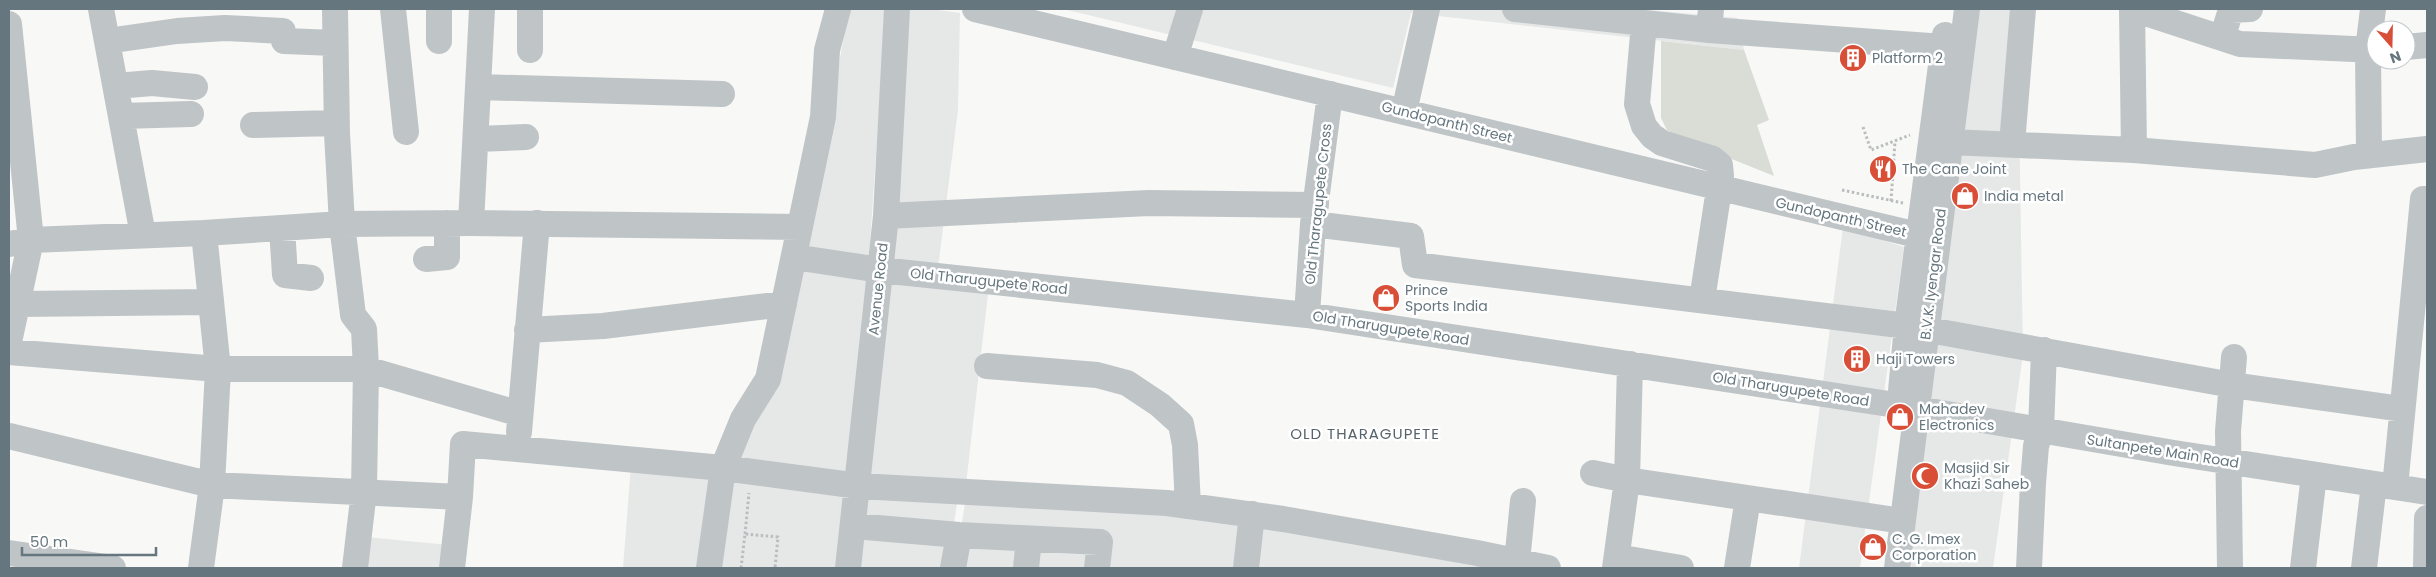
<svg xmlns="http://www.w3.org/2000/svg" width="2436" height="577" font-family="Poppins,sans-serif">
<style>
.built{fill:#e6e8e7}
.green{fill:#d9ddd5}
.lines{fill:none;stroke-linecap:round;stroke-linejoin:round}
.path{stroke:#babdbf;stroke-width:3;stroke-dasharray:2.5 2.5;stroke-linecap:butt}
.minor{stroke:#bfc4c7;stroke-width:26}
.labels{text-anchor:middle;stroke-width:5;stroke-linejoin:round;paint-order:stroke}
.poi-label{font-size:14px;fill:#65767f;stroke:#fff;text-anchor:start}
.street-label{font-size:14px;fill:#65767f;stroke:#fff}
.neighbourhood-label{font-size:15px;letter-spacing:1px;fill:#57646b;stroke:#fff}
</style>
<rect width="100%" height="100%" fill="#f8f8f6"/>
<path class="built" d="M 849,9 L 886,9 L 869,257 L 847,480 L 735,462 L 820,168 Z
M 909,9 L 931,9 L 960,13 L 958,110 L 936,284 L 988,294 L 966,484 L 866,478 Z
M 1063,9 L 1637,9 L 1738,18 L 1744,50 L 1411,13 L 1393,88 Z
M 1979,9 L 2027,9 L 2019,114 L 2023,354 L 1993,568 L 1901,568 Z
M 1843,227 L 1904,247 L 1860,568 L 1799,568 Z
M 631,465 L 715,472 L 699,568 L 623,568 Z
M 729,475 L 847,492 L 840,568 L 716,568 Z
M 867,490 L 958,497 L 947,568 L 857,568 Z
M 966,496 L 1182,511 L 1517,568 L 955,568 Z
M 366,537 L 449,545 L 462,568 L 362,568 Z"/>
<path class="green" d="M 1661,41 L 1744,50 L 1769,120 L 1757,125 L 1774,176 L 1672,135 L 1667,130 L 1661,118 Z"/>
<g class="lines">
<path class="path" d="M 1863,127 L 1871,150 L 1910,135
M 1842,190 L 1903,203
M 1891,201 L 1895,141
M 745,534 L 749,493
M 741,568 L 745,534 L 778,537 L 775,568"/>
<path class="minor" d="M 101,9 L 143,235
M 335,9 L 337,133 L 342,224 L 353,315 L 364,329 L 366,369 L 364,491 L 355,568
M 393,9 L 406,132
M 530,9 L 530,50
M 975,9 L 1938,240
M 1515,9 L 1709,30
M 1711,9 L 1709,30 L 1944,47
M 2132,9 L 2134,150
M 2133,9 L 2240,44 L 2376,50
M 1644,23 L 1637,104 L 1644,126 L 1652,136 L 1662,143 L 1713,159 L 1720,165 L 1721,176 L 1702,300
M 9,24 L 31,240 L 9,342
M 2222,38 L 2231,10 L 2250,9
M 107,41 L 177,31 L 225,28 L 283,31 L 284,41 L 335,43
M 439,41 L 439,9
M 2406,47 L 2427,45
M 1175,57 L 1190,9
M 116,86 L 152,83 L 195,87
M 479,87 L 722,94
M 1404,112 L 1427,9
M 121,116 L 191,114
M 253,125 L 336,123
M 476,139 L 526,137
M 1950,142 L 2134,150 L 2315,165 L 2354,157 L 2427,149
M 2012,144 L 2023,9
M 2369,155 L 2368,50 L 2373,9
M 886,216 L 1149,203 L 1316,205
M 471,223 L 482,9
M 1313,224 L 1411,236 L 1415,265 L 1907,326 L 2232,385 L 2402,409
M 282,228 L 285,275 L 311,278
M 9,244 L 31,240 L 204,233 L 342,224 L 471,223 L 800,227
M 794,257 L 880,270 L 1307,315 L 1889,404 L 2174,453 L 2427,492
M 426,259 L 447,257 L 447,223
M 18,304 L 210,302
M 1307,315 L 1313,224 L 1330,94
M 527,330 L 603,326 L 784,304
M 9,352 L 218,369 L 366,369 L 520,414
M 987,366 L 1097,375 L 1127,383 L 1160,405 L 1181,424 L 1185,445 L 1188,506
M 1901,391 L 1907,326 L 1945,35
M 519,432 L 537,223
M 9,436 L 212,485 L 460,497
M 1593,473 L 1627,480 L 1889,519
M 2395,487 L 2423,199 L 2427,199
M 854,526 L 959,535 L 1100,542 L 1097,568
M 9,553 L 113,568
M 1617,557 L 1681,568
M 1517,562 L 1523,501
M 201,568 L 212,485 L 218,369 L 204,233
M 452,568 L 460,497 L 463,444 L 723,468 L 859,486 L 1167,503 L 1283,519 L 1477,553 L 1548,568
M 709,568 L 723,468 L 743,419 L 768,379 L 823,117 L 827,50 L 838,9
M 848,568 L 886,216 L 897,9
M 953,568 L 959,535
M 1026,568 L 1029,539
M 1246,568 L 1252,514
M 1615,568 L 1627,480 L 1630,364
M 1737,568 L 1748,498
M 1897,568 L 1967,9
M 2029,568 L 2033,483 L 2036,446 L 2041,430 L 2044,350
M 2230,568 L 2228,431 L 2234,357
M 2303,568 L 2314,475
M 2364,568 L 2374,484
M 2426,568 L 2427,518"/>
</g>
<defs>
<symbol id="building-disc" viewBox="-11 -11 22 22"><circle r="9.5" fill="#d84e36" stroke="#fff"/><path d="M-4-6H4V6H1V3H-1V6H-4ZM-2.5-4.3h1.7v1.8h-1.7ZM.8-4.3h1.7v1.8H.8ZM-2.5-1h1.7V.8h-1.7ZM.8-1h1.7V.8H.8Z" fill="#fff"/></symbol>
<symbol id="restaurant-disc" viewBox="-11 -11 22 22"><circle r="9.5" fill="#d84e36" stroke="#fff"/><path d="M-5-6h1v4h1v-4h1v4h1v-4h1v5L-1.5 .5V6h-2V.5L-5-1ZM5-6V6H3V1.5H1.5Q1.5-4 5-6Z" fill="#fff"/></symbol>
<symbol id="shop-disc" viewBox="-11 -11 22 22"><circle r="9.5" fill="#d84e36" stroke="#fff"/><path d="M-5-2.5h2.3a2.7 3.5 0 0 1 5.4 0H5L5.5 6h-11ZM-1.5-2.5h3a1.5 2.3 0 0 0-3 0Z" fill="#fff"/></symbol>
<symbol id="mosque-disc" viewBox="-11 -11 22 22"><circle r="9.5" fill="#d84e36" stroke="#fff"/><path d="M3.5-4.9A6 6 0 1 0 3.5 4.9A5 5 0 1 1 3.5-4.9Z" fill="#fff"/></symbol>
</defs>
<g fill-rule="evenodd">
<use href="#building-disc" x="1837" y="42" width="32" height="32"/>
<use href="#restaurant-disc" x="1867" y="153" width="32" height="32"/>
<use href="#shop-disc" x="1949" y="180" width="32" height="32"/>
<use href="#shop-disc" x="1370" y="282" width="32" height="32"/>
<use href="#building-disc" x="1841" y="343" width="32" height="32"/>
<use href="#shop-disc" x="1884" y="401" width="32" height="32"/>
<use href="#mosque-disc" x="1909" y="460" width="32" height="32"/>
<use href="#shop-disc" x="1857" y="531" width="32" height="32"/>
</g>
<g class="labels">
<g class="poi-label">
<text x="1872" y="63">Platform 2</text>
<text x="1902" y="174">The Cane Joint</text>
<text x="1984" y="201">India metal</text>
<text x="1405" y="295">Prince<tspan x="1405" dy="16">Sports India</tspan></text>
<text x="1876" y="364">Haji Towers</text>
<text x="1919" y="414">Mahadev<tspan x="1919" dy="16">Electronics</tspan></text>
<text x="1944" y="473">Masjid Sir<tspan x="1944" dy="16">Khazi Saheb</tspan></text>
<text x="1892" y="544">C. G. Imex<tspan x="1892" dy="16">Corporation</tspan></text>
</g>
<g class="street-label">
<text transform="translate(1447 122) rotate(14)" y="5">Gundopanth Street</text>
<text transform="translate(1318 204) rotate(-84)" y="5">Old Tharagupete Cross</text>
<text transform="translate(1841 217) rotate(13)" y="5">Gundopanth Street</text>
<text transform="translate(1933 274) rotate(-83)" y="5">B.V.K. Iyengar Road</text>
<text transform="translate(989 281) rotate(6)" y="5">Old Tharugupete Road</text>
<text transform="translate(878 289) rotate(-84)" y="5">Avenue Road</text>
<text transform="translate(1391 328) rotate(9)" y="5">Old Tharugupete Road</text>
<text transform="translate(1791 389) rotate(9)" y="5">Old Tharugupete Road</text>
<text transform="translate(2163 451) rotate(9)" y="5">Sultanpete Main Road</text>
</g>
<g class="neighbourhood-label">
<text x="1365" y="439">OLD THARAGUPETE</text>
</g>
</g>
<rect width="2436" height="577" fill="none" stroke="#65767f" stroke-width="20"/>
<g transform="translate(2391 45) rotate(160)"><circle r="24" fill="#ffffff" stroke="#c1c8cc"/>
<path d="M0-4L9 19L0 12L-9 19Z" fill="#d84e36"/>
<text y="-8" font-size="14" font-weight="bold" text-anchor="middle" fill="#65767f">N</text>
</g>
<path d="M22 547v8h134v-8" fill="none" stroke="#65767f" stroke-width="2.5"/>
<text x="30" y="547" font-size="15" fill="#65767f" stroke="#ffffff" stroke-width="4" paint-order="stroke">50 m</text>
</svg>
